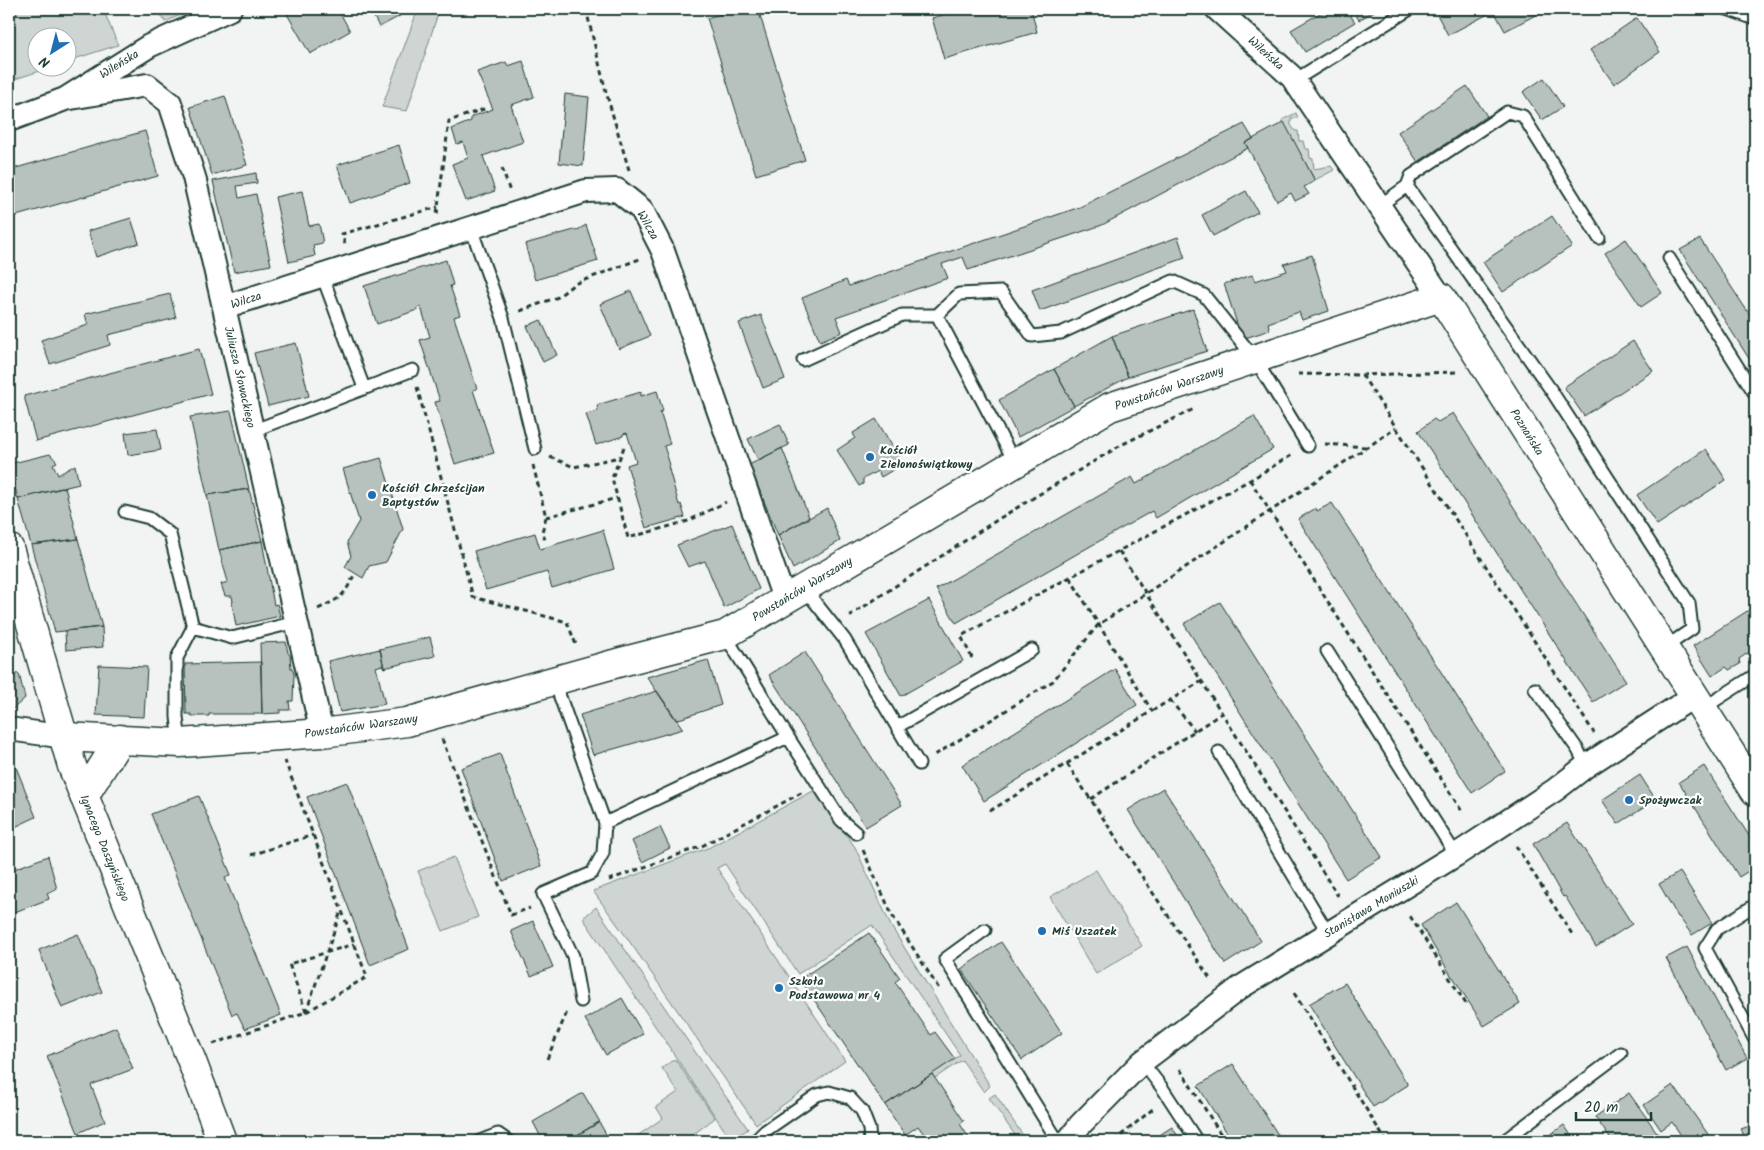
<svg xmlns="http://www.w3.org/2000/svg" width="1764" height="1150" font-family="Kalam,sans-serif">
<style>
.green{fill:#ced5d3;stroke:#768984}
.building{fill:#b7c1bd;stroke:#1f3d34}
.lines{fill:none;stroke-linecap:round;stroke-linejoin:round}
.service-casing{stroke:#1f3d34;stroke-width:15}
.minor-casing{stroke:#1f3d34;stroke-width:26}
.tertiary-casing{stroke:#1f3d34;stroke-width:31}
.secondary-casing{stroke:#1f3d34;stroke-width:31}
.path{stroke:#1f3d34;stroke-width:3;stroke-dasharray:5 4;stroke-linecap:butt}
.service{stroke:#fff;stroke-width:11}
.minor{stroke:#fff;stroke-width:22}
.tertiary{stroke:#fff;stroke-width:28}
.secondary{stroke:#fff;stroke-width:28}
.poi-dot{fill:#1f6fb2;stroke:#fff;stroke-width:2}
.labels{text-anchor:middle;stroke-width:4.5;stroke-linejoin:round;paint-order:stroke}
.street-label{font-size:12px;fill:#1f3d34;stroke:#fff}
.poi-label{font-size:12px;font-weight:bold;fill:#1f3d34;stroke:#fff;text-anchor:start}
</style>
<rect width="100%" height="100%" fill="#f2f3f3"/>
<filter id="ink" filterUnits="userSpaceOnUse"><feTurbulence type="fractalNoise" baseFrequency=".02" numOctaves="2"/><feDisplacementMap in="SourceGraphic" scale="10" xChannelSelector="R" yChannelSelector="G"/><feConvolveMatrix kernelMatrix="1 2 1 2 8 2 1 2 1" color-interpolation-filters="sRGB"/></filter>
<g filter="url(#ink)">
<path class="green" d="M 9,9 L 103,9 L 118,45 L 68,61 L 68,38 L 38,38 L 38,68 L 49,68 L 9,81 Z
M 158,9 L 193,9 L 165,22 Z
M 418,9 L 452,9 L 439,10 L 407,111 L 382,107 Z
M 1296,113 L 1298,118 L 1291,118 L 1291,125 L 1295,131 L 1298,131 L 1299,141 L 1303,141 L 1305,149 L 1309,149 L 1310,158 L 1313,159 L 1314,169 L 1331,166 L 1334,170 L 1315,180 L 1282,120 Z
M 815,790 L 855,847 L 891,926 L 990,1086 L 984,1092 L 962,1060 L 935,1078 L 932,1074 L 960,1055 L 872,925 L 798,974 L 725,864 L 717,868 L 845,1061 L 756,1124 L 625,935 L 593,891 L 710,847 Z
M 454,857 L 478,917 L 443,931 L 418,871 Z
M 1096,870 L 1142,946 L 1096,974 L 1050,897 Z
M 596,907 L 748,1129 L 731,1140 L 583,918 Z
M 675,1059 L 715,1118 L 691,1136 L 695,1141 L 630,1141 L 663,1118 L 656,1107 L 678,1092 L 662,1068 Z
M 995,1094 L 1026,1140 L 1025,1141 L 1016,1141 L 1017,1138 L 989,1098 Z"/>
<path class="building" d="M 297,9 L 338,9 L 350,31 L 310,54 L 287,14 Z
M 370,9 L 397,9 L 400,16 L 379,27 Z
M 737,9 L 758,9 L 805,160 L 756,175 L 707,18 Z
M 964,9 L 1031,9 L 1037,32 L 944,59 L 932,18 Z
M 1327,9 L 1378,9 L 1359,20 L 1354,12 L 1350,15 L 1355,22 L 1305,52 L 1291,30 Z
M 1434,9 L 1547,9 L 1505,31 L 1494,11 L 1448,35 Z
M 1637,18 L 1660,52 L 1614,84 L 1590,50 Z
M 523,61 L 534,97 L 511,105 L 523,142 L 483,156 L 495,191 L 466,201 L 452,164 L 468,158 L 463,142 L 457,144 L 452,129 L 471,121 L 471,117 L 493,109 L 477,72 L 506,62 L 508,66 Z
M 1544,78 L 1563,107 L 1542,120 L 1523,92 Z
M 1467,86 L 1487,116 L 1418,162 L 1398,132 Z
M 565,94 L 589,97 L 583,166 L 559,163 Z
M 225,96 L 247,165 L 212,175 L 190,107 Z
M 1284,122 L 1315,181 L 1304,187 L 1309,194 L 1295,201 L 1291,193 L 1277,201 L 1245,143 Z
M 1244,124 L 1253,139 L 1245,143 L 1248,148 L 1102,225 L 968,270 L 963,257 L 942,264 L 948,278 L 836,317 L 842,332 L 820,341 L 802,298 L 846,280 L 849,286 L 1080,207 Z
M 145,131 L 158,176 L 9,218 L 9,170 Z
M 399,145 L 410,183 L 350,203 L 337,165 Z
M 256,173 L 257,183 L 237,186 L 239,198 L 256,194 L 271,265 L 234,272 L 213,181 Z
M 302,191 L 309,226 L 319,224 L 323,243 L 313,245 L 315,256 L 289,262 L 275,197 Z
M 1246,191 L 1258,212 L 1213,236 L 1202,215 Z
M 1552,216 L 1572,246 L 1503,292 L 1483,262 Z
M 131,218 L 139,243 L 96,257 L 88,231 Z
M 586,225 L 598,261 L 535,280 L 525,244 L 574,230 L 576,231 Z
M 1178,237 L 1185,258 L 1040,311 L 1032,290 Z
M 1626,239 L 1662,293 L 1641,307 L 1605,253 Z
M 1700,239 L 1755,323 L 1755,368 L 1680,250 Z
M 1312,255 L 1329,311 L 1302,320 L 1299,312 L 1268,323 L 1270,330 L 1242,339 L 1224,284 L 1252,275 L 1255,281 L 1287,271 L 1284,264 Z
M 446,260 L 453,285 L 450,286 L 460,315 L 454,317 L 477,389 L 473,390 L 494,453 L 455,464 L 435,402 L 440,401 L 420,340 L 430,337 L 421,307 L 417,308 L 417,310 L 377,324 L 364,286 Z
M 631,291 L 650,336 L 619,349 L 600,304 Z
M 170,294 L 176,318 L 108,335 L 110,345 L 50,364 L 41,340 L 88,325 L 85,314 Z
M 1193,309 L 1207,351 L 1128,377 L 1112,336 Z
M 761,315 L 785,379 L 763,388 L 739,323 Z
M 541,320 L 557,355 L 543,362 L 527,326 Z
M 1112,336 L 1128,377 L 1074,406 L 1054,369 Z
M 1633,341 L 1653,371 L 1584,416 L 1564,387 Z
M 296,343 L 309,396 L 268,406 L 254,353 Z
M 199,349 L 211,394 L 36,441 L 24,396 Z
M 1054,369 L 1074,406 L 1018,437 L 999,400 Z
M 657,391 L 663,411 L 660,412 L 670,444 L 664,446 L 670,465 L 668,466 L 679,505 L 681,504 L 685,517 L 646,528 L 627,465 L 636,462 L 627,433 L 623,434 L 623,436 L 596,445 L 586,414 L 598,411 L 597,405 L 641,392 L 641,396 Z
M 231,411 L 249,489 L 207,495 L 190,417 Z
M 1453,413 L 1626,681 L 1593,702 L 1418,431 L 1434,419 L 1438,422 Z
M 1254,416 L 1273,449 L 1156,518 L 1152,511 L 956,623 L 936,589 L 1132,477 L 1136,484 Z
M 876,419 L 903,464 L 881,477 L 878,471 L 863,479 L 863,484 L 859,486 L 837,450 L 855,438 L 853,433 Z
M 780,424 L 789,445 L 758,460 L 748,439 Z
M 157,429 L 161,450 L 128,455 L 125,433 Z
M 782,448 L 809,517 L 778,535 L 749,465 Z
M 1706,449 L 1726,480 L 1657,525 L 1637,495 Z
M 50,454 L 57,462 L 53,464 L 58,475 L 75,465 L 79,484 L 18,499 L 9,464 Z
M 381,458 L 403,529 L 386,562 L 369,566 L 363,578 L 345,567 L 351,556 L 347,542 L 359,521 L 343,469 Z
M 65,487 L 78,539 L 31,545 L 18,499 Z
M 249,489 L 262,541 L 219,550 L 207,495 Z
M 1332,503 L 1505,771 L 1472,793 L 1298,519 L 1316,508 L 1317,511 Z
M 827,508 L 840,541 L 793,569 L 778,535 Z
M 732,524 L 759,589 L 724,608 L 705,561 L 688,567 L 677,545 Z
M 603,530 L 614,569 L 552,588 L 547,572 L 486,590 L 474,551 L 535,533 L 540,549 Z
M 78,539 L 102,627 L 55,632 L 31,545 Z
M 262,541 L 274,605 L 277,604 L 280,616 L 236,626 L 232,603 L 233,602 L 232,596 L 225,596 L 221,584 L 228,582 L 219,550 Z
M 929,600 L 963,661 L 901,696 L 866,634 Z
M 1220,602 L 1382,857 L 1346,879 L 1184,624 Z
M 1755,606 L 1755,648 L 1739,659 L 1740,664 L 1729,670 L 1726,667 L 1712,676 L 1693,646 Z
M 102,627 L 103,647 L 66,650 L 65,631 Z
M 430,637 L 435,656 L 384,668 L 380,649 Z
M 286,642 L 288,653 L 290,655 L 291,668 L 292,668 L 294,674 L 293,701 L 289,701 L 290,710 L 280,710 L 280,713 L 262,714 L 260,643 Z
M 380,649 L 384,668 L 382,665 L 376,667 L 385,704 L 340,712 L 328,661 Z
M 805,652 L 902,805 L 866,827 L 769,675 Z
M 708,660 L 721,705 L 676,720 L 647,677 Z
M 261,662 L 262,714 L 209,714 L 209,716 L 191,716 L 191,714 L 186,714 L 185,664 Z
M 99,665 L 147,667 L 144,717 L 96,715 Z
M 1115,669 L 1137,705 L 984,801 L 962,765 Z
M 9,673 L 19,674 L 25,698 L 13,709 L 9,709 Z
M 657,691 L 683,729 L 593,755 L 580,715 Z
M 500,754 L 541,866 L 503,881 L 461,768 Z
M 9,766 L 16,767 L 36,817 L 15,827 L 9,812 Z
M 1704,766 L 1755,845 L 1755,867 L 1739,877 L 1679,782 Z
M 1640,775 L 1656,800 L 1618,824 L 1602,800 Z
M 347,782 L 409,949 L 370,965 L 307,797 Z
M 1163,788 L 1261,941 L 1225,964 L 1128,810 Z
M 199,796 L 231,875 L 225,878 L 281,1015 L 245,1029 L 237,1013 L 232,1015 L 151,814 Z
M 1567,823 L 1632,924 L 1596,947 L 1565,896 L 1563,897 L 1533,844 Z
M 660,827 L 670,848 L 642,862 L 632,841 Z
M 48,856 L 57,889 L 47,893 L 49,899 L 12,913 L 9,903 L 9,871 Z
M 1680,872 L 1712,923 L 1692,935 L 1679,917 L 1678,917 L 1659,884 Z
M 1456,902 L 1520,1004 L 1484,1026 L 1453,977 L 1452,977 L 1421,925 Z
M 533,921 L 553,967 L 531,976 L 511,931 Z
M 869,933 L 900,978 L 895,982 L 931,1035 L 935,1032 L 955,1059 L 885,1105 L 800,979 Z
M 78,934 L 102,992 L 62,1008 L 39,950 Z
M 1001,942 L 1062,1033 L 1022,1060 L 961,969 Z
M 1687,947 L 1747,1058 L 1726,1070 L 1666,958 Z
M 1345,983 L 1408,1085 L 1373,1107 L 1309,1004 Z
M 622,998 L 643,1034 L 606,1055 L 585,1019 Z
M 116,1027 L 133,1069 L 91,1085 L 105,1121 L 78,1133 L 47,1056 Z
M 1233,1064 L 1282,1141 L 1232,1141 L 1198,1086 Z
M 932,1074 L 964,1121 L 960,1124 L 971,1141 L 929,1141 L 918,1126 L 905,1135 L 885,1105 Z
M 1673,1085 L 1710,1137 L 1704,1141 L 1685,1141 L 1672,1122 L 1661,1130 L 1644,1105 Z
M 583,1093 L 600,1122 L 567,1141 L 543,1141 L 533,1122 Z
M 1629,1093 L 1663,1141 L 1612,1141 L 1595,1117 Z
M 599,1122 L 610,1141 L 567,1141 Z
M 1755,1124 L 1755,1141 L 1746,1141 L 1741,1129 Z
M 1564,1125 L 1575,1141 L 1541,1141 Z
M 1172,1127 L 1181,1141 L 1150,1141 Z
M 719,1133 L 725,1141 L 708,1141 Z
M 166,1135 L 168,1141 L 150,1141 Z"/>
<g class="lines">
<defs>
<path id="service" d="M 1727,9 L 1755,19
M 9,10 L 11,9
M 1295,80 L 1410,9
M 1407,186 L 1551,390 L 1689,603 L 1692,629 L 1664,648
M 1379,206 L 1407,186 L 1411,176 L 1507,112 L 1523,116 L 1599,238
M 471,228 L 503,318 L 535,449
M 1669,258 L 1755,394
M 322,275 L 364,388
M 937,315 L 959,294 L 1001,292 L 1032,336 L 1061,333 L 1173,281 L 1204,295 L 1255,359 L 1308,446
M 803,360 L 902,315 L 937,315 L 1015,463
M 252,431 L 413,370
M 125,512 L 149,518 L 170,534 L 193,627 L 177,658 L 177,717 L 180,743
M 803,587 L 845,640 L 919,764
M 193,627 L 232,638 L 296,622
M 1327,651 L 1456,855
M 554,680 L 605,823 L 603,853 L 592,873 L 543,894 L 573,956 L 581,1001
M 1535,689 L 1578,750 L 1586,766
M 1702,709 L 1755,675
M 897,727 L 1032,650
M 788,737 L 841,820 L 856,833
M 1219,752 L 1328,933
M 605,823 L 788,737 L 725,635
M 1755,905 L 1717,929 L 1705,948 L 1755,1040
M 985,930 L 945,959 L 1058,1141
M 1142,1062 L 1163,1089 L 1197,1141
M 480,1141 L 498,1134 L 508,1141
M 755,1141 L 765,1131 L 817,1095 L 829,1092 L 850,1098 L 862,1111 L 869,1129 L 870,1141
M 1504,1141 L 1621,1053"/>
<path id="minor" d="M 1217,9 L 1292,77 L 1441,297
M 65,99 L 147,85 L 170,103 L 194,177 L 322,733
M 9,120 L 65,99 L 149,46 L 230,9
M 224,307 L 586,191 L 617,190 L 642,210 L 663,251 L 784,599
M 9,729 L 65,737
M 1068,1141 L 1080,1125 L 1142,1062 L 1241,987 L 1456,855 L 1555,790 L 1586,766 L 1694,696"/>
<path id="tertiary" d="M 65,737 L 180,743 L 322,733 L 407,722 L 621,662 L 725,635 L 1110,407 L 1441,297 L 1755,791
M 84,796 L 120,739"/>
<path id="secondary" d="M 9,548 L 72,766 L 191,1059 L 222,1141"/>
</defs>
<use href="#service" class="service-casing"/>
<use href="#minor" class="minor-casing"/>
<use href="#tertiary" class="tertiary-casing"/>
<use href="#secondary" class="secondary-casing"/>
<path class="path" d="M 586,9 L 606,92 L 629,170
M 502,168 L 510,192
M 437,214 L 449,121 L 487,108
M 345,244 L 342,234 L 438,207
M 520,311 L 558,297 L 574,284 L 642,258
M 1298,374 L 1362,375 L 1457,372
M 1362,375 L 1594,733
M 417,387 L 473,597 L 567,622 L 577,647
M 1325,444 L 1366,447
M 624,447 L 612,478 L 628,538 L 688,521 L 726,502
M 550,457 L 574,467 L 620,457
M 533,465 L 546,517 L 542,532 L 546,542
M 1250,480 L 1463,813
M 546,517 L 617,498
M 1119,551 L 1338,896
M 318,609 C 342,597 343,598 355,573
M 852,617 L 851,615 L 1000,518 L 1121,445 L 1194,409
M 972,658 L 961,636 L 1250,480 L 1292,455
M 1170,700 L 1195,731
M 1152,711 L 1202,681
M 442,739 L 511,915 L 530,908
M 935,755 L 1053,681 L 1098,625 L 1396,428
M 1067,764 L 1211,980
M 1091,799 L 1222,713
M 990,811 L 1152,711 L 1070,578
M 1516,846 L 1572,934
M 863,850 L 892,915 L 939,989
M 251,855 L 313,835
M 609,880 L 702,846 L 803,792
M 1410,916 L 1468,1007
M 1294,993 L 1386,1141
M 306,1012 L 289,964 L 354,944
M 306,1012 L 341,911
M 213,1044 L 306,1012 L 367,977 L 285,761
M 547,1059 L 567,1012
M 1180,1069 L 1225,1141
M 1114,1141 L 1154,1108"/>
<use href="#service" class="service"/>
<use href="#minor" class="minor"/>
<use href="#tertiary" class="tertiary"/>
<use href="#secondary" class="secondary"/>
</g>
</g>
<g class="poi-dot">
<circle cx="870" cy="457" r="5"/>
<circle cx="372" cy="495" r="5"/>
<circle cx="1629" cy="800" r="5"/>
<circle cx="1042" cy="931" r="5"/>
<circle cx="779" cy="988" r="5"/>
</g>
<g class="labels">
<g class="street-label">
<text transform="translate(1266 53) rotate(42)" y="4">Wileńska</text>
<text transform="translate(119 64) rotate(-32)" y="4">Wileńska</text>
<text transform="translate(648 225) rotate(60)" y="4">Wilcza</text>
<text transform="translate(246 300) rotate(-18)" y="4">Wilcza</text>
<text transform="translate(240 377) rotate(77)" y="4">Juliusza Słowackiego</text>
<text transform="translate(1169 388) rotate(-19)" y="4">Powstańców Warszawy</text>
<text transform="translate(1527 432) rotate(58)" y="4">Poznańska</text>
<text transform="translate(802 589) rotate(-31)" y="4">Powstańców Warszawy</text>
<text transform="translate(361 726) rotate(-8)" y="4">Powstańców Warszawy</text>
<text transform="translate(105 848) rotate(68)" y="4">Ignacego Daszyńskiego</text>
<text transform="translate(1371 907) rotate(-31)" y="4">Stanisława Moniuszki</text>
</g>
<g class="poi-label">
<text x="880" y="454">Kościół<tspan x="880" dy="14">Zielonoświątkowy</tspan></text>
<text x="382" y="492">Kościół Chrześcijan<tspan x="382" dy="14">Baptystów</tspan></text>
<text x="1639" y="804">Spożywczak</text>
<text x="1052" y="935">Miś Uszatek</text>
<text x="789" y="985">Szkoła<tspan x="789" dy="14">Podstawowa nr 4</tspan></text>
</g>
</g>
<rect width="1764" height="1150" fill="none" stroke="#fff" stroke-width="30"/>
<rect x="15" y="15" width="1734" height="1120" fill="none" stroke="#1f3d34" stroke-width="2" filter="url(#ink)"/>
<g transform="translate(52 52) rotate(216)"><circle r="24" fill="#ffffff" stroke="#a5b1ae"/>
<path d="M0-4L9 19L0 12L-9 19Z" fill="#1f6fb2"/>
<text y="-8" font-size="14" font-weight="bold" text-anchor="middle" fill="#1f3d34">N</text>
</g>
<path d="M1576 1112v8h75v-8" fill="none" stroke="#1f3d34" stroke-width="2.5"/>
<text x="1584" y="1112" font-size="15" fill="#1f3d34" stroke="#ffffff" stroke-width="4" paint-order="stroke">20 m</text>
</svg>
